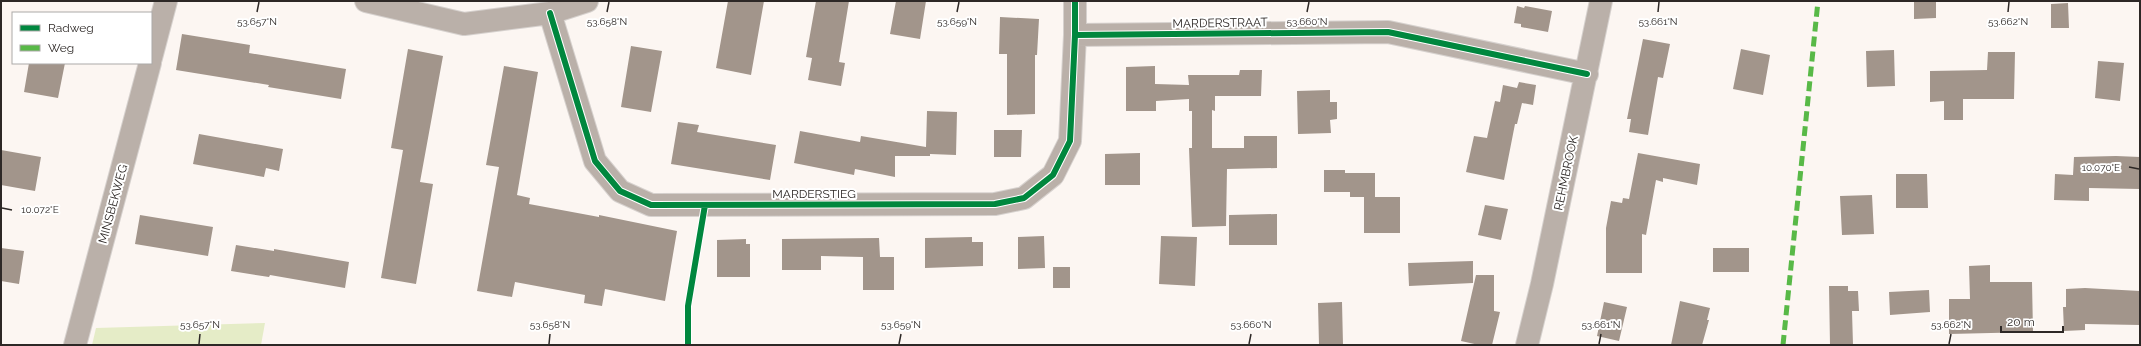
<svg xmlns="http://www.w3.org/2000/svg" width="2141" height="346" font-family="Raleway,sans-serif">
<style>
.green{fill:#e5ecc7}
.building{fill:#a2958b}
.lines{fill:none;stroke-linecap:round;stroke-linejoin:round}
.street-casing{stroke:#d6d1ce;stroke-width:24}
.street{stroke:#bab0a9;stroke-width:22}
.quiet{stroke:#58b947;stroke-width:5;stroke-dasharray:10 5;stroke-linecap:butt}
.cycleway-casing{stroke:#fff;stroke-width:8}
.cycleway{stroke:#00873e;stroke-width:6}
.ticks{fill:none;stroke:#2d2826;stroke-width:1.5}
.labels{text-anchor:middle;stroke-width:4;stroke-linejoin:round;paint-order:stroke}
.street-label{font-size:12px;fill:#2d2826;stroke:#fff}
.ticks-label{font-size:10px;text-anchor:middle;fill:#2d2826;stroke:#fff;stroke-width:4;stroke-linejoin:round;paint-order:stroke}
</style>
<rect width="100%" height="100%" fill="#fcf6f2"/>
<path class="green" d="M 265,323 L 261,345 L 92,345 L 96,328 Z"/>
<path class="building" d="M 728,1 L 764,1 L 751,75 L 716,68 Z
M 816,1 L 849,1 L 839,62 L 845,63 L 841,86 L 808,80 L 812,58 L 806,57 Z
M 896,1 L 926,1 L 920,39 L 890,34 Z
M 1914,1 L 1936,1 L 1936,18 L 1914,19 Z
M 2068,3 L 2069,28 L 2051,28 L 2051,4 Z
M 1517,6 L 1524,8 L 1525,6 L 1552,11 L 1548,32 L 1521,27 L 1521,24 L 1514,23 Z
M 1000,17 L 1039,19 L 1037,55 L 1035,55 L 1035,114 L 1007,115 L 1007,54 L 999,54 Z
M 182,34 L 250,45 L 249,53 L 346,69 L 341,99 L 268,87 L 269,85 L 176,70 Z
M 1643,39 L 1670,44 L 1663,78 L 1658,77 L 1648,135 L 1629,132 L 1631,119 L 1627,119 Z
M 631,46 L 662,51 L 651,112 L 621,107 Z
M 408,49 L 443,56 L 420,182 L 433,184 L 416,284 L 381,278 L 403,150 L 391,148 Z
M 1741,49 L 1770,55 L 1763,95 L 1733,89 Z
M 1894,50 L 1895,86 L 1867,87 L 1866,51 Z
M 1988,52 L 2015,52 L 2014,99 L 1963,99 L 1963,120 L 1944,120 L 1944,101 L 1930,102 L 1930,71 L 1987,70 Z
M 2098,61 L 2124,63 L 2120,101 L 2095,98 Z
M 29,63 L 65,63 L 58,98 L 24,92 Z
M 504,66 L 538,72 L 517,195 L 530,198 L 529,204 L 599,217 L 599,215 L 677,231 L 665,301 L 605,289 L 602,306 L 584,303 L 585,295 L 515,282 L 512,297 L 477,291 L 499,167 L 486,165 Z
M 1155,66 L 1155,84 L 1189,85 L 1188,75 L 1239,75 L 1240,70 L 1262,70 L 1261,96 L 1215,96 L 1215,111 L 1212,110 L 1212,148 L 1244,148 L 1244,136 L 1277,136 L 1277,168 L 1227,169 L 1226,226 L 1192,227 L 1189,148 L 1192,148 L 1192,111 L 1189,111 L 1189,99 L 1156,101 L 1156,111 L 1126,111 L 1126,67 Z
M 1519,82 L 1536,85 L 1533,105 L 1522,103 L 1517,124 L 1515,124 L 1504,180 L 1466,172 L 1474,136 L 1487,138 L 1495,101 L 1500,102 L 1503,85 L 1517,88 Z
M 1330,90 L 1330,102 L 1337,102 L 1337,119 L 1330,120 L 1331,133 L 1298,134 L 1297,91 Z
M 927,111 L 957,112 L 956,155 L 930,154 L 930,156 L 895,156 L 895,177 L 855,169 L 854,175 L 794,163 L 800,131 L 860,142 L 861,136 L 926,147 Z
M 678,122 L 699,125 L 697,132 L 776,145 L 770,180 L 671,164 Z
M 994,130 L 1022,130 L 1021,157 L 994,157 Z
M 199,134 L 283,149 L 279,171 L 266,168 L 264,177 L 193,164 Z
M 1,150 L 41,157 L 35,191 L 1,185 Z
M 1140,153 L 1140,185 L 1105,185 L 1105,154 Z
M 1638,153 L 1700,164 L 1697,185 L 1663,178 L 1663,182 L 1656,180 L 1646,235 L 1642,234 L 1642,273 L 1606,273 L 1606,228 L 1611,201 L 1622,203 L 1623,198 L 1629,199 Z
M 2116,156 L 2140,157 L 2140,189 L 2089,188 L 2089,201 L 2054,200 L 2055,174 L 2073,175 L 2074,157 Z
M 1324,170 L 1345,170 L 1345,173 L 1375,173 L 1375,197 L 1400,197 L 1400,233 L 1364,233 L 1364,197 L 1350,197 L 1350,192 L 1324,192 Z
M 1896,174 L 1927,174 L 1928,208 L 1896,208 Z
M 1872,195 L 1874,234 L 1842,235 L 1840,196 Z
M 1485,205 L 1508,209 L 1501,240 L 1478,235 Z
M 1277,214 L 1277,245 L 1229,245 L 1229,215 Z
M 140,215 L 213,227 L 208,256 L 135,244 Z
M 1044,236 L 1045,268 L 1018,269 L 1018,237 Z
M 1161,236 L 1197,237 L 1195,286 L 1159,284 Z
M 972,237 L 972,242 L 983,242 L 983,266 L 925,268 L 925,238 Z
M 879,238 L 880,257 L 894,257 L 894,290 L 863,290 L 863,257 L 821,256 L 821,270 L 782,270 L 782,239 Z
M 746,239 L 746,244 L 750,244 L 750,277 L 717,277 L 717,240 Z
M 236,245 L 274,251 L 274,249 L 349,262 L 345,288 L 270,275 L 269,277 L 231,271 Z
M 1,248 L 24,251 L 19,284 L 1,281 Z
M 1713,248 L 1749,248 L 1749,272 L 1713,272 Z
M 1473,261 L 1473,283 L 1409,286 L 1408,263 Z
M 1990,265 L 1990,282 L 2032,282 L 2033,332 L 1949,334 L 1949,299 L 1970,299 L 1969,266 Z
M 1053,267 L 1070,267 L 1070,288 L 1053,288 Z
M 1476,275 L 1494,275 L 1494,311 L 1500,312 L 1492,345 L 1479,345 L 1461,341 Z
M 1829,286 L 1848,286 L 1848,291 L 1858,291 L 1859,311 L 1852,311 L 1853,345 L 1830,345 Z
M 2085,288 L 2140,291 L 2140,325 L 2085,324 L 2085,330 L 2064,331 L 2063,307 L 2066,307 L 2066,289 Z
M 1929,290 L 1930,312 L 1890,315 L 1889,292 Z
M 1680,301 L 1710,308 L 1707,320 L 1709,320 L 1702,345 L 1671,345 Z
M 1342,302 L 1343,345 L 1319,345 L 1318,303 Z
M 1604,302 L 1627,307 L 1619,341 L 1597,336 Z"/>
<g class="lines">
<defs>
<path id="street" d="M 366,1 L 464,24 L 550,13 L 587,1
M 1075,1 L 1075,35 L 1388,32 L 1587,74
M 550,13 L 595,161 L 620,191 L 651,205 L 995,204 L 1024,198 L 1053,175 L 1070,141 L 1075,35
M 151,58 L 166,1
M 75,345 L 150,63
M 1527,345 L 1542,284 L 1601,1"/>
</defs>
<use href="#street" class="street-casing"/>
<use href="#street" class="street"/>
<path class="quiet" d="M 1783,345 L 1818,1"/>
<defs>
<path id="cycleway" d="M 1075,1 L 1075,35 L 1388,32 L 1587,74
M 550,13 L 595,161 L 620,191 L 651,205 L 995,204 L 1024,198 L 1053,175 L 1070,141 L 1075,35
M 688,345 L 688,306 L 705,205"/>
</defs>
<use href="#cycleway" class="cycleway-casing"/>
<use href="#cycleway" class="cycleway"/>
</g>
<path class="ticks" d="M 257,12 L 259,2M 607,12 L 609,2M 957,12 L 959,2M 1307,12 L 1309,2M 1658,12 L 1659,2M 2008,12 L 2009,2M 2129,167 L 2139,169M 2,208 L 12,210M 199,344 L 200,334M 549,344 L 550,334M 899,344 L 901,334M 1249,344 L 1251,334M 1599,344 L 1601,334M 1949,344 L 1951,334"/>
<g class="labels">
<g class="street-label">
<text transform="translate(1220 23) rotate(-1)" y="4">MARDERSTRAAT</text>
<text transform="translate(1566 173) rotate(-78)" y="4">REHMBROOK</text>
<text x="814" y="198">MARDERSTIEG</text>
<text transform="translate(113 204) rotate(-75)" y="4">MINSBEKWEG</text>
</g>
</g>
<g class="ticks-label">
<text x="257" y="25">53.657°N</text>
<text x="607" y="25">53.658°N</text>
<text x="957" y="25">53.659°N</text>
<text x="2008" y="25">53.662°N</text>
<text x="1307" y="25">53.660°N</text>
<text x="1658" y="25">53.661°N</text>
<text x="2101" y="171">10.070°E</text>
<text x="40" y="213">10.072°E</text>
<text x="200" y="328">53.657°N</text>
<text x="550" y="328">53.658°N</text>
<text x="901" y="328">53.659°N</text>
<text x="1251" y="328">53.660°N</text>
<text x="1601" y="328">53.661°N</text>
<text x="1951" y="328">53.662°N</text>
</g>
<rect width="2141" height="346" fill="none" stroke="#2d2826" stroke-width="4"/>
<rect x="12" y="12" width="140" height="52" fill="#ffffff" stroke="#aba9a8"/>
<rect x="20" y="25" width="20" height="6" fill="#00873e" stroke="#aba9a8"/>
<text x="48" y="32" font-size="12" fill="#2d2826">Radweg</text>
<rect x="20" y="45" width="20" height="6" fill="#58b947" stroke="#aba9a8"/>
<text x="48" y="52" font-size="12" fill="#2d2826">Weg</text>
<path d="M2001 326v6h62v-6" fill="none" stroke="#2d2826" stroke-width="2"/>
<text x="2007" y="326" font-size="12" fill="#2d2826" stroke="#ffffff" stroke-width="3" paint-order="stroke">20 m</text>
</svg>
